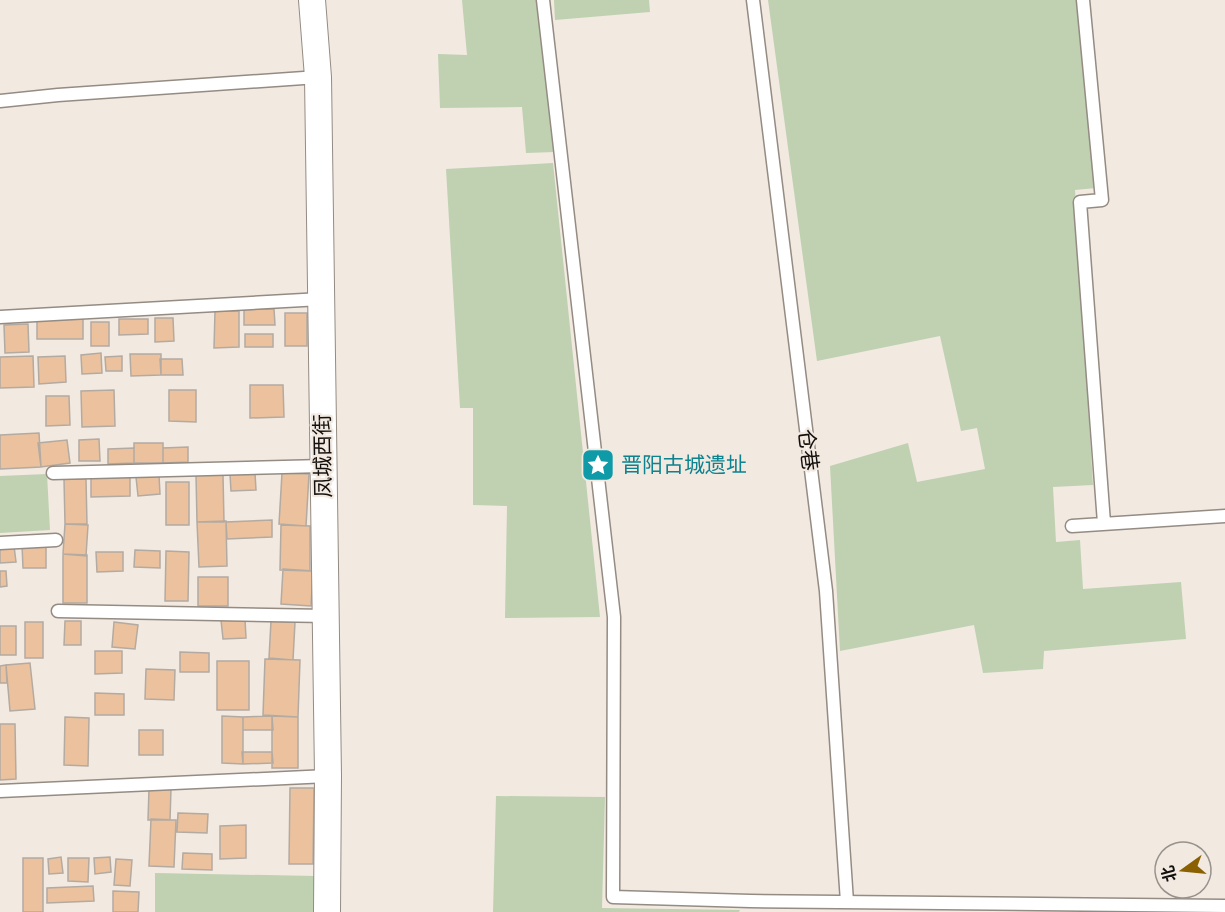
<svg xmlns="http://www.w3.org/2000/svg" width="1225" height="912" font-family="'Titillium Web','Noto Sans SC',sans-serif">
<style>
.green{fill:#bfd1b1}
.building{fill:#ebc29d;stroke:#b3aaa2;stroke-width:1.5}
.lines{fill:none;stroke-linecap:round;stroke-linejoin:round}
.lane-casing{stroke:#948b83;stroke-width:15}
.street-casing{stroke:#948b83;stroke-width:28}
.lane{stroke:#fff;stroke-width:12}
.street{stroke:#fff;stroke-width:26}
.labels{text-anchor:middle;stroke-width:4.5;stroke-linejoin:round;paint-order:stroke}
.street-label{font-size:21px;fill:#120f0c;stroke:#f2e9e1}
.culture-label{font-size:21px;fill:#0d838f;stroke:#f2e9e1;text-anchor:start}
</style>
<rect width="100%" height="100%" fill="#f2e9e1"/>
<path class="green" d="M 462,0 L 538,0 L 555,152 L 526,153 L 522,107 L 440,108 L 438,54 L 467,55 Z
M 554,0 L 649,0 L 650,12 L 555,20 Z
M 768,0 L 1076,0 L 1096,188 L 1075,190 L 1093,485 L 1053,487 L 1056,542 L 1080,540 L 1083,589 L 1181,582 L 1186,639 L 1044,651 L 1043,669 L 983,673 L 974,625 L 840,651 L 830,466 L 908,443 L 917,482 L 985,469 L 977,428 L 961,431 L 940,336 L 817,361 Z
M 553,163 L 600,617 L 505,618 L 507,506 L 473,505 L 473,408 L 460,408 L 446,169 Z
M 47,474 L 50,530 L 0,533 L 0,476 Z
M 496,796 L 605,797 L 602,908 L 740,910 L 739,912 L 493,912 Z
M 155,873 L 315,876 L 314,912 L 155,912 Z"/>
<path class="building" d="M 244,309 L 274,309 L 275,325 L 244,325 Z
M 215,311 L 239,311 L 239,347 L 214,348 Z
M 285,313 L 307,313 L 307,346 L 285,346 Z
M 155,318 L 173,318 L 174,341 L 155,342 Z
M 83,319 L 83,339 L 37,339 L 37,320 Z
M 119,319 L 148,319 L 148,334 L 119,335 Z
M 91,322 L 109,322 L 109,346 L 91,346 Z
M 28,324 L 29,352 L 5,353 L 4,325 Z
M 245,334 L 273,334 L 273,347 L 245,347 Z
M 101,353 L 102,373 L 82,374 L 81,355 Z
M 130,354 L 161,354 L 161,375 L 131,376 Z
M 33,356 L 34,387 L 0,388 L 0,357 Z
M 65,356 L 66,382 L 39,384 L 38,357 Z
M 122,356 L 122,371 L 106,371 L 105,357 Z
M 160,359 L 182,359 L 183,375 L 161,375 Z
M 250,385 L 283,385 L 284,417 L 250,418 Z
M 114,390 L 115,426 L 82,427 L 81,391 Z
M 169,390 L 196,390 L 196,422 L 169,421 Z
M 46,396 L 69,396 L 70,425 L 46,426 Z
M 39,433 L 41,467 L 0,469 L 0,435 Z
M 99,439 L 100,461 L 79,461 L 79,440 Z
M 67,440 L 70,463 L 41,467 L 38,443 Z
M 134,443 L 163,443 L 163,463 L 134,463 Z
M 188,447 L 188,462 L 163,463 L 163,448 Z
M 134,448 L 134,463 L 108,464 L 108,449 Z
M 255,473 L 256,490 L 231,491 L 230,474 Z
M 282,473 L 309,474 L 306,526 L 279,524 Z
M 130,475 L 130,496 L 91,497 L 91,476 Z
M 159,475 L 160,494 L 138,496 L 136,477 Z
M 196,475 L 223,475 L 224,522 L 197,522 Z
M 64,479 L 86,479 L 87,524 L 65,524 Z
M 166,482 L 189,482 L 189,525 L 166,525 Z
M 272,520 L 272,537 L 227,539 L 226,522 Z
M 226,521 L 227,566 L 199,567 L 197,522 Z
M 65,524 L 88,525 L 86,556 L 63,554 Z
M 281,525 L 310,526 L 310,571 L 280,570 Z
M 22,545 L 46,545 L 46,568 L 23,568 Z
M 14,546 L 16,562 L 0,563 L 0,547 Z
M 135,550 L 160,551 L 160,568 L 134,567 Z
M 166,551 L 189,552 L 188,601 L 165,601 Z
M 96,552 L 123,552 L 123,571 L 97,572 Z
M 63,554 L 87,555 L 87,603 L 63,603 Z
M 283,569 L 313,571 L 311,606 L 281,604 Z
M 0,571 L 6,571 L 7,586 L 0,587 Z
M 198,577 L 228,577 L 228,606 L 198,606 Z
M 245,619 L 246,638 L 223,639 L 221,620 Z
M 65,621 L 81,621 L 81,645 L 64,645 Z
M 271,621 L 295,622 L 293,660 L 269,658 Z
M 25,622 L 43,622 L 43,658 L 25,658 Z
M 114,622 L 138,625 L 135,649 L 112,647 Z
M 0,626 L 16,626 L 16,655 L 0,655 Z
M 95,651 L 122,651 L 122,673 L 95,674 Z
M 180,652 L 209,653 L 209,672 L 180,672 Z
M 265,659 L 300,660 L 298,717 L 263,715 Z
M 217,661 L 249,661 L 249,710 L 217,710 Z
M 30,663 L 35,709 L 10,711 L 6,665 Z
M 6,665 L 7,683 L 0,683 L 0,666 Z
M 146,669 L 175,670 L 174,700 L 145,699 Z
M 95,693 L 124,694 L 124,715 L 95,715 Z
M 222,716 L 243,717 L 243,764 L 222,763 Z
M 272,716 L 273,730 L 243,730 L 243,717 Z
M 272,716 L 298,717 L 298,768 L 272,768 Z
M 65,717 L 89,718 L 88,766 L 64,765 Z
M 0,724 L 15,724 L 16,779 L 0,780 Z
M 139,730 L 163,730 L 163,755 L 139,755 Z
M 242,752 L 272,752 L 273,763 L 243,764 Z
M 290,788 L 314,788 L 313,864 L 289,864 Z
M 149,789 L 171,789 L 170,820 L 148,820 Z
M 178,813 L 208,814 L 207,833 L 177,832 Z
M 151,819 L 176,820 L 174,867 L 149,866 Z
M 246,825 L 246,858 L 220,859 L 220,826 Z
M 183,853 L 212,854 L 212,870 L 182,869 Z
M 61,857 L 63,873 L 49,874 L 48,859 Z
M 110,857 L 111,872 L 95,874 L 94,858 Z
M 23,858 L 43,858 L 43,912 L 23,912 Z
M 68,858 L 89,858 L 88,882 L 68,881 Z
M 116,859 L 132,860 L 130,886 L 114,885 Z
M 93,886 L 94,901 L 47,903 L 47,888 Z
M 113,891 L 139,892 L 138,912 L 113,912 Z"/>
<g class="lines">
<defs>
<path id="lane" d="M 543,0 L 614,617 L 613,897 L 750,901 L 1225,906
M 753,0 L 826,591 L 847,902
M 1083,0 L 1102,200 L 1080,202 L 1104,523
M 0,101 L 58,95 L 318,77
M 0,317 L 321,299
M 53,473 L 323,466
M 1072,526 L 1225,516
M 0,543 L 56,540
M 58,611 L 326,616
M 0,791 L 328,776"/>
<path id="street" d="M 312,0 L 318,77 L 328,776 L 327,912"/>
</defs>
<use href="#lane" class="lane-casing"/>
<use href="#street" class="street-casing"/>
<use href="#lane" class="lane"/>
<use href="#street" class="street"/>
</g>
<defs>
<symbol id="sight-square" viewBox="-11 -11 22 22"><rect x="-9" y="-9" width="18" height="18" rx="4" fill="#0f9aa8" stroke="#f2e9e1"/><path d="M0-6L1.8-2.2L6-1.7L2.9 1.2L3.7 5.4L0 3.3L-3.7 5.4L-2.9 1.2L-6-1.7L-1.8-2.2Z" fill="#fff"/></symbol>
</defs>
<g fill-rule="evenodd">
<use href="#sight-square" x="579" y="446" width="38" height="38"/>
</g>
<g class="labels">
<g class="street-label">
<text transform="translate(808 450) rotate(83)" y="7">仓巷</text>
<text transform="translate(323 456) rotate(-91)" y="7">凤城西街</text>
</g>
<g class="culture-label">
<text x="621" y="472">晋阳古城遗址</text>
</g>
</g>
<g transform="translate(1183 870) rotate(255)"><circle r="28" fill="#f2e9e1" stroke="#98928c" stroke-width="1.5"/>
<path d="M0-4.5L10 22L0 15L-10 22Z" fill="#8a6000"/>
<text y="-9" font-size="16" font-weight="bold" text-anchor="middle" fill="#120f0c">北</text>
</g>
</svg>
